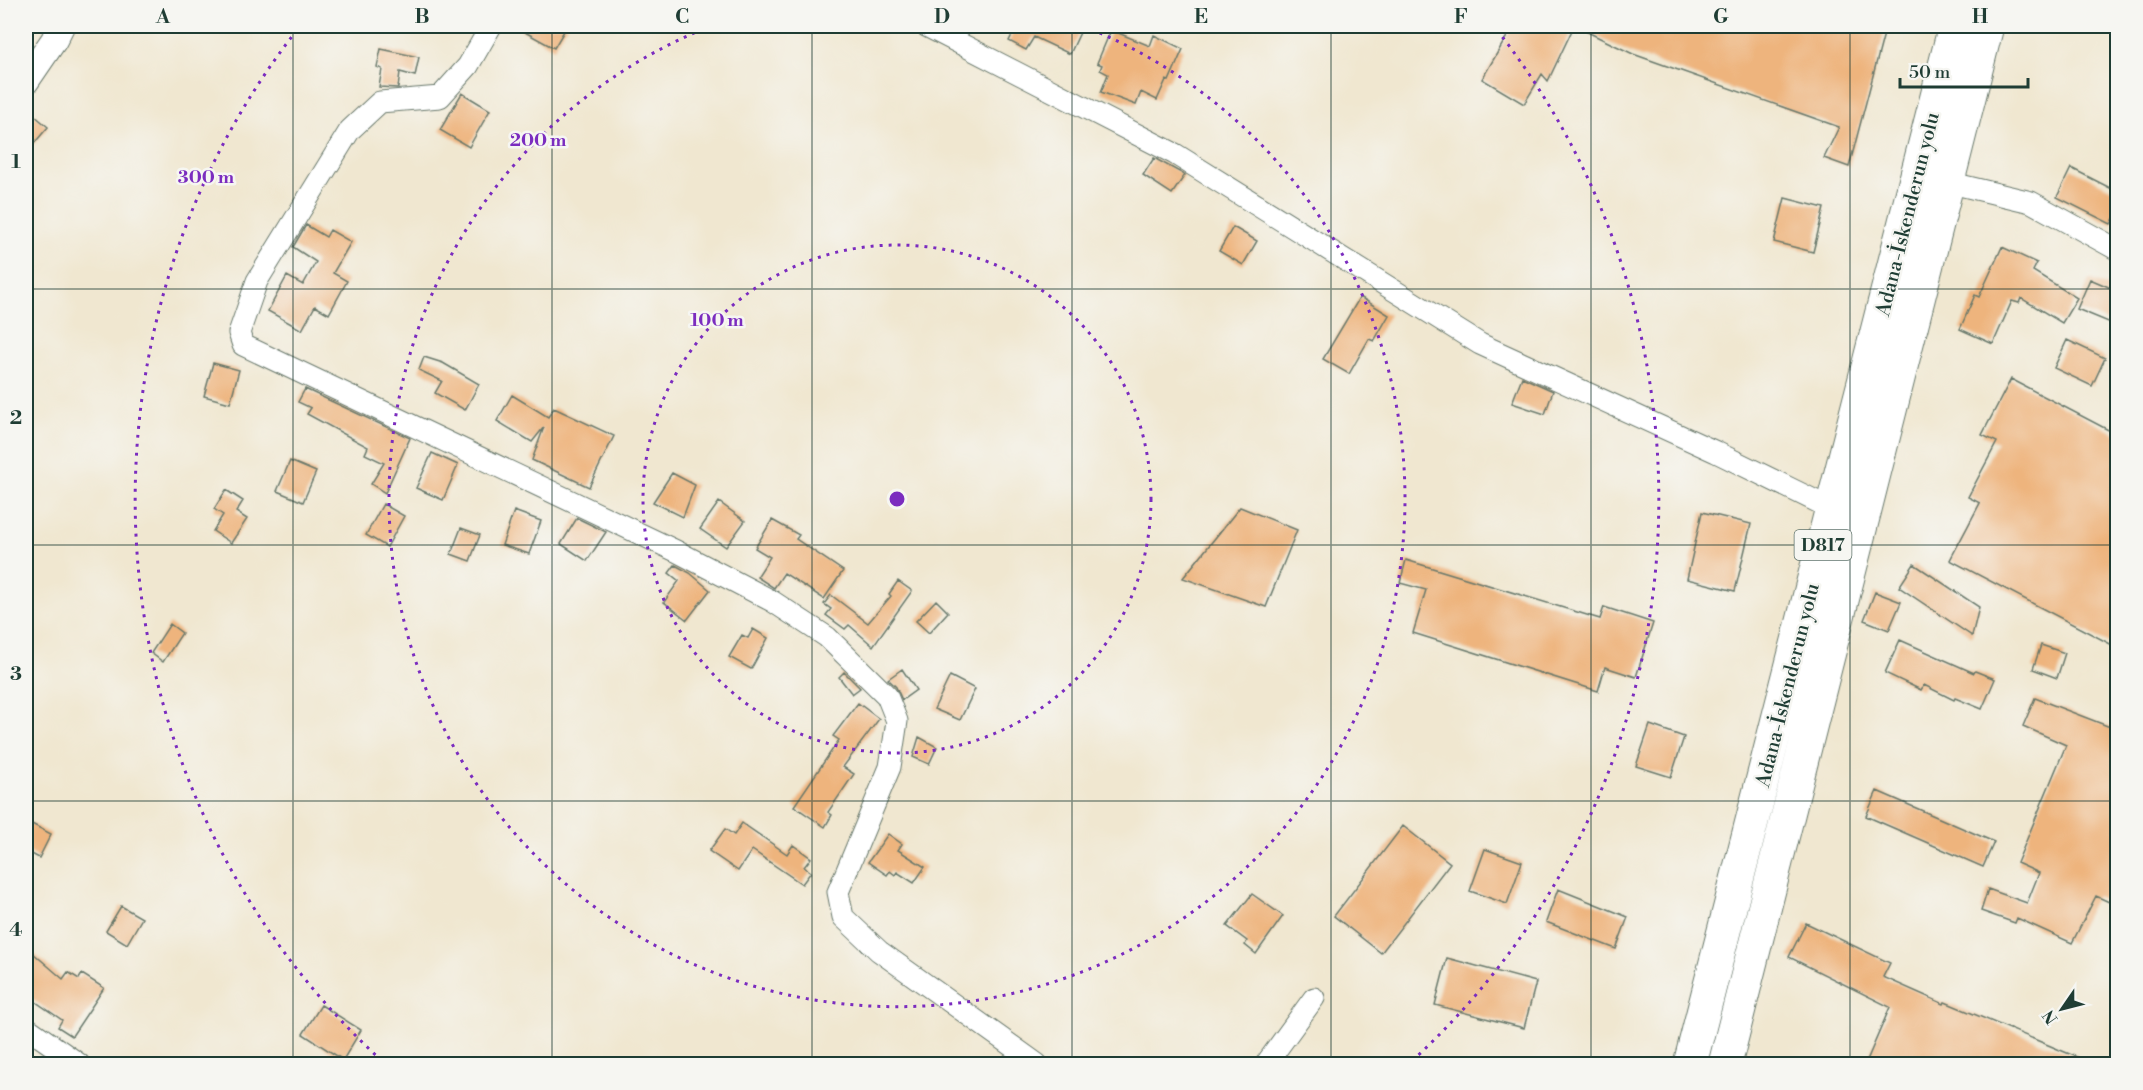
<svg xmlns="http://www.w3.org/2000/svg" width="2143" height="1090" font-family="'Libre Bodoni',serif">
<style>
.building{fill:#eeb47d}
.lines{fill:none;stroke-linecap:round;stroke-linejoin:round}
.minor-casing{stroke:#68786b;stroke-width:23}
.tertiary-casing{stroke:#68786b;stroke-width:28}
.trunk-casing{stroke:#68786b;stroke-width:35}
.minor{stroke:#fff;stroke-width:21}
.tertiary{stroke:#fff;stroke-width:26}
.trunk{stroke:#fff;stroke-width:33}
.grid{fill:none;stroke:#1f3d34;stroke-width:1.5;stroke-opacity:0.55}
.ring{fill:none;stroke:#7b2cbf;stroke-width:3;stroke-dasharray:3 6}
.labels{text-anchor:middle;stroke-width:5;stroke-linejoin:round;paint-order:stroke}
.shield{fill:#f6f6f2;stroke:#60746d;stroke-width:1.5}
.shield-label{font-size:18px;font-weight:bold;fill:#1f3d34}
.street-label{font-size:20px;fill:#1f3d34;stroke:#f6f6f2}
.centre{fill:#7b2cbf;stroke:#f6f6f2;stroke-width:3}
.ring-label{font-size:18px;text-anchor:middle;font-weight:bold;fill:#7b2cbf;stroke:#f6f6f2;stroke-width:5;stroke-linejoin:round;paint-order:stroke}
.neatline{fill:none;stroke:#1f3d34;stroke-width:2}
.grid-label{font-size:20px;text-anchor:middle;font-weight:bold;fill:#1f3d34}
</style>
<rect width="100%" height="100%" fill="#f6f6f2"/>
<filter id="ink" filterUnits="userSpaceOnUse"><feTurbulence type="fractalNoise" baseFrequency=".0167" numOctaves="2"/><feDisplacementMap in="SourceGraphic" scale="12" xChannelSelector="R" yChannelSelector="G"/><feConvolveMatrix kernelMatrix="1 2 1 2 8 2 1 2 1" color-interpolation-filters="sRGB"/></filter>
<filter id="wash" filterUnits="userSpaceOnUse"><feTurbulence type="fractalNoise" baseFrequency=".008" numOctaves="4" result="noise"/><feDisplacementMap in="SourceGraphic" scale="24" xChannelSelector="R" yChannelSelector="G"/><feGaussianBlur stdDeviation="1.35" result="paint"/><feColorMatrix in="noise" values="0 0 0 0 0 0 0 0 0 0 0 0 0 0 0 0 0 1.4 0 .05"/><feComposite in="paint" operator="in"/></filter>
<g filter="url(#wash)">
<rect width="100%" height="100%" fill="#f0e7d0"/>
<g id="blocks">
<path class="building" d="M 514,26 L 567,26 L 554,48 Z
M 994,26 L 1083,26 L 1070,54 L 1034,37 L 1026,50 L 1009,41 L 1012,35 Z
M 1513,26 L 1574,26 L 1548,81 L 1542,74 L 1524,104 L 1482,79 Z
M 1575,26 L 1886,26 L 1849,167 L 1824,158 L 1839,127 L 1633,54 Z
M 1111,30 L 1150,46 L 1154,35 L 1183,49 L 1169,81 L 1166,80 L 1157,100 L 1141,92 L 1136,105 L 1101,92 L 1108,74 L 1100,70 L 1102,65 L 1097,63 Z
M 381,49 L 419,57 L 415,76 L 400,72 L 398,88 L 379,87 L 382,69 L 377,67 Z
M 462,93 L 490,110 L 469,147 L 440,130 Z
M 26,108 L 48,127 L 26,153 Z
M 1154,158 L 1185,175 L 1172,194 L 1143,175 Z
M 2071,168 L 2118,192 L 2118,211 L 2111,224 L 2057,197 Z
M 1785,198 L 1824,208 L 1813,252 L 1774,242 Z
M 306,225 L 326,237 L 330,230 L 351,242 L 333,273 L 347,281 L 329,314 L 315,306 L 302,330 L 268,311 L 287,276 L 303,285 L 316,262 L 293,247 Z
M 1233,227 L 1257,241 L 1243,265 L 1219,251 Z
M 2002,247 L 2037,263 L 2033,271 L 2077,298 L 2062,323 L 2021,298 L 2019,303 L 2012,301 L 1993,344 L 1960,329 L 1975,295 L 1979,297 Z
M 2090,279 L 2118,291 L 2118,326 L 2077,309 Z
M 1360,297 L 1389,315 L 1374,341 L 1369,339 L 1349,374 L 1323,359 Z
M 2067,340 L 2105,358 L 2092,386 L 2054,368 Z
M 424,357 L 443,363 L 479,384 L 465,410 L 435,393 L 442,381 L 419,370 Z
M 213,363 L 239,370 L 230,403 L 204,396 Z
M 1522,377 L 1553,391 L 1545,414 L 1512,403 Z
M 2011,379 L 2118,435 L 2118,648 L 1950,560 L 1980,503 L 1968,497 L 1997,442 L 1982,435 Z
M 305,389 L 410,438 L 385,493 L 371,484 L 384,463 L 365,454 L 368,447 L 307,414 L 311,408 L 298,402 Z
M 512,395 L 548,417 L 554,408 L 614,436 L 589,487 L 532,460 L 544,427 L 532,442 L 497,421 Z
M 432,453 L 458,465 L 443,500 L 416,488 Z
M 290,461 L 316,472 L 303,502 L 277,491 Z
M 672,473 L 695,485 L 683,517 L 653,502 Z
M 226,490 L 243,501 L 236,512 L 247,519 L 231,543 L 213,531 L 223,515 L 214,509 Z
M 719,502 L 745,521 L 726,547 L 700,529 Z
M 383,504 L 404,516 L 387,547 L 366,535 Z
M 1240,507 L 1297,530 L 1266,607 L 1183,578 Z
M 514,511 L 541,521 L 529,554 L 502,545 Z
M 1702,512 L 1751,524 L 1735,591 L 1687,579 Z
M 577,518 L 606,532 L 587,561 L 561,544 Z
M 772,520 L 799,535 L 796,539 L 843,571 L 824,599 L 784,573 L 774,588 L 757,577 L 770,557 L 755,548 Z
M 461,528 L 480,535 L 470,561 L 451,554 Z
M 1406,560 L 1600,619 L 1604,607 L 1653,623 L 1636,677 L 1605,667 L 1598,691 L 1413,633 L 1426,590 L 1400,583 Z
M 1914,564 L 1979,607 L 1972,636 L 1899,587 Z
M 675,565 L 690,573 L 710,590 L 687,620 L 664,602 L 679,581 L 669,573 Z
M 898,581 L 912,591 L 873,646 L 849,625 L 845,629 L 826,615 L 831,609 L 824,604 L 831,595 L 868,623 L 891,596 L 889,594 Z
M 1875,592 L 1901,602 L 1889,630 L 1864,620 Z
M 936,600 L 948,612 L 929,633 L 916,621 Z
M 170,624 L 182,633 L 163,662 L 151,653 Z
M 753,629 L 768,638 L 751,669 L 729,657 L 742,635 L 748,638 Z
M 1900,640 L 1974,673 L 1975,671 L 1995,679 L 1982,709 L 1955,698 L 1954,700 L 1924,685 L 1921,690 L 1885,673 Z
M 2041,645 L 2065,653 L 2057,678 L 2033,669 Z
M 902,669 L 916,690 L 902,700 L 896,687 L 888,679 Z
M 844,672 L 860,688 L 852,694 L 839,677 Z
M 950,676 L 975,689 L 960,720 L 934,709 Z
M 2035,698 L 2118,730 L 2118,906 L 2096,896 L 2072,943 L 2017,918 L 2015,923 L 1981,911 L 1988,889 L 2027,903 L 2039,873 L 2017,863 L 2066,745 L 2023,726 Z
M 858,703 L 879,719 L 843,767 L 854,774 L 828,812 L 832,815 L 825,827 L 794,806 L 839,740 L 833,736 Z
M 1650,725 L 1684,737 L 1671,777 L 1636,766 Z
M 919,737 L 937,747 L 929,764 L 913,757 Z
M 1877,791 L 1994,842 L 1983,867 L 1866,816 Z
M 26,821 L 51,834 L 39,858 L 26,851 Z
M 742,823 L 787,854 L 793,845 L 811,858 L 804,867 L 811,872 L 802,884 L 752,850 L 738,871 L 709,851 L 725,829 L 734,835 Z
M 1403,826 L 1450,863 L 1381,953 L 1334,916 Z
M 888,834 L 902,844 L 898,850 L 925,867 L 914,883 L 897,872 L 895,875 L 890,871 L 887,875 L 868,862 Z
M 1485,849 L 1522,862 L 1507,904 L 1470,891 Z
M 1558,889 L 1628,917 L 1616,949 L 1546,922 Z
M 1252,894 L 1283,916 L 1256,954 L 1245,945 L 1247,941 L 1227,926 Z
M 121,906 L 142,918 L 127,944 L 106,931 Z
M 1806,923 L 1890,963 L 1883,977 L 1944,1004 L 1945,1002 L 2096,1065 L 1865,1065 L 1890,1007 L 1789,957 Z
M 26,947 L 63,979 L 68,972 L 79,979 L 82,974 L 104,988 L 72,1036 L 58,1027 L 62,1020 L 26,995 Z
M 1447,958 L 1536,982 L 1524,1028 L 1435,1005 Z
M 321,1005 L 361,1030 L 343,1060 L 303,1034 Z"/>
</g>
</g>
<g filter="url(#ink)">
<use href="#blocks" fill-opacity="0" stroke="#68786b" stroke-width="1.5"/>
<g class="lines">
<defs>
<path id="minor" d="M 491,26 L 468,66 L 440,97 L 380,102 L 350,130 L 257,281 L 239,333 L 243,345 L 676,551 L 772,601 L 827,637 L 887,696 L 897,721 L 890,767 L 838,892 L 843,917 L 879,951 L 1037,1064
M 926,26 L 1175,154 L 1480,344 L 1716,452 L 1832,509
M 1947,182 L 2031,202 L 2118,250
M 26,1027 L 79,1064
M 1266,1064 L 1314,998"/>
<path id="tertiary" d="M 26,81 L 54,40 L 61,26"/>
<path id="trunk" d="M 1690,1064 L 1955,26
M 1725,1064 L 1987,26"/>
</defs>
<use href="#minor" class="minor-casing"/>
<use href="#tertiary" class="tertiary-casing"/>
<use href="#trunk" class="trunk-casing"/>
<use href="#minor" class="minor"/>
<use href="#tertiary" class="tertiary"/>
<use href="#trunk" class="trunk"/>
</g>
</g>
<path class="grid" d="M 293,26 L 293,1064M 552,26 L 552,1064M 812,26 L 812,1064M 1072,26 L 1072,1064M 1331,26 L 1331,1064M 1591,26 L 1591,1064M 1850,26 L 1850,1064M 26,289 L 2118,289M 26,545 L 2118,545M 26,801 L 2118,801"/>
<g class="ring">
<circle cx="897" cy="499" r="254"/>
<path d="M1083 26A508 508 0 1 1 711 26"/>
<path d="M382 1061A762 762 0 0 1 297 30M1497 30A762 762 0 0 1 1412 1061"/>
</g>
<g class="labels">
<rect class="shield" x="1794.5" y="530" width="57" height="30" rx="4.5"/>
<g class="shield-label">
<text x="1823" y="551">D817</text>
</g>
<g class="street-label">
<text transform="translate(1907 214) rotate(-76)" y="7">Adana-İskenderun yolu</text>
<text transform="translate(1787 685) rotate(-76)" y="7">Adana-İskenderun yolu</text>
</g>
</g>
<circle cx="897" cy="499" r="9" class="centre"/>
<g class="ring-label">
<text x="538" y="146">200 m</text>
<text x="206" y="183">300 m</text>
<text x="717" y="326">100 m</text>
</g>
<rect width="2143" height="1090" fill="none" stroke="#f6f6f2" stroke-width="66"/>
<g transform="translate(2062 1009) rotate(235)" stroke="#f6f6f2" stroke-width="4.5" paint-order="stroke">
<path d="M0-4.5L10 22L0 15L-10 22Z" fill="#1f3d34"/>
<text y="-9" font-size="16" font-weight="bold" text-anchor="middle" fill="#1f3d34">N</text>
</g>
<path d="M1900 78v9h128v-9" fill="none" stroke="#1f3d34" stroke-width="3"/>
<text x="1909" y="78" font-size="18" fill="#1f3d34" stroke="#f6f6f2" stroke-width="4.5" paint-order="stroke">50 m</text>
<rect x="33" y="33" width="2077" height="1024" class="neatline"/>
<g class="grid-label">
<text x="163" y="23">A</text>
<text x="422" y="23">B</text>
<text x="682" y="23">C</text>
<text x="942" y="23">D</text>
<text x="1201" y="23">E</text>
<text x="1461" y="23">F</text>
<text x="1721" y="23">G</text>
<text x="1980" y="23">H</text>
<text x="16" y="168">1</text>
<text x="16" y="424">2</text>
<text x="16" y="680">3</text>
<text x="16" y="936">4</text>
</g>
</svg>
